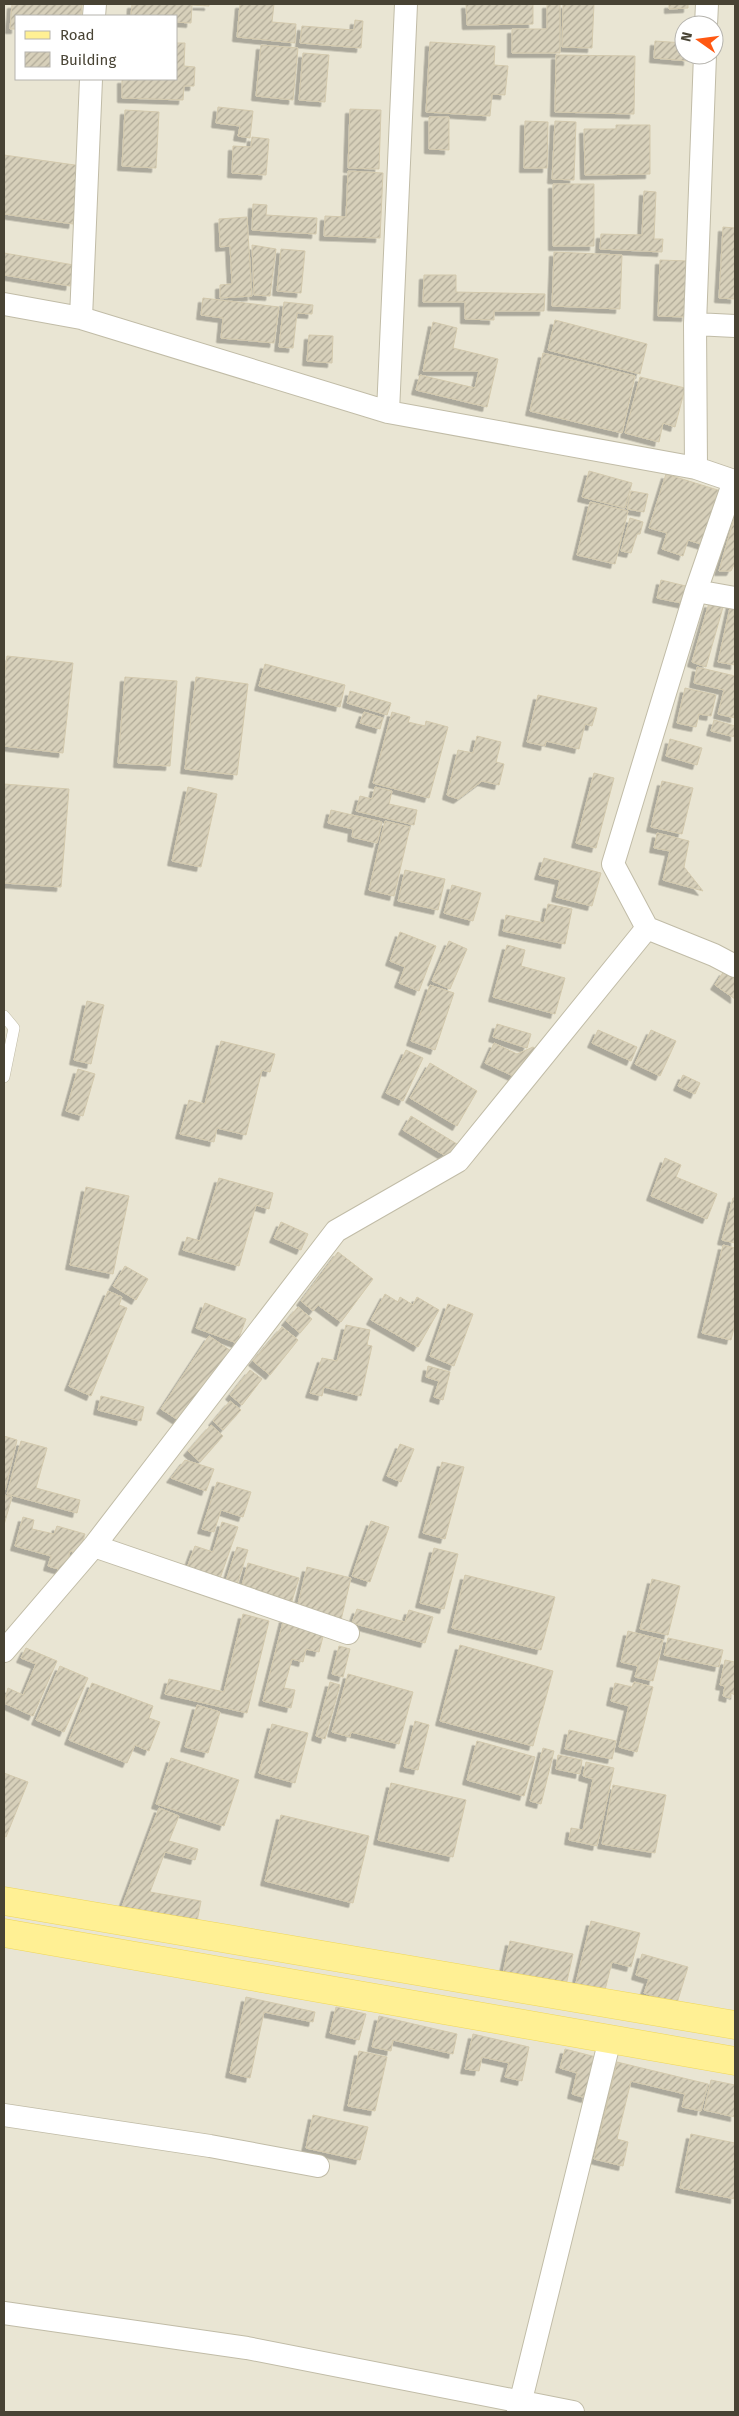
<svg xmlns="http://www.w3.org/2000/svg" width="739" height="2416" font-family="'Fira Sans',sans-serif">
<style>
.residential{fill:#e9e5d3;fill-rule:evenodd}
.building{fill:url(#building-hatch);stroke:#d3c9ad;filter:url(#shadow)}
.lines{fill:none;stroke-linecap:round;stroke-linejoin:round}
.lane-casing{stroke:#c1bca7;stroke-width:12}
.street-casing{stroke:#c1bca7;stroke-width:24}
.primary-casing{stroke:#efd75a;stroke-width:29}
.lane{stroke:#fff;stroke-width:11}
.street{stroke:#fff;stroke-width:22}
.primary{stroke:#fff094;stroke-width:28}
</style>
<defs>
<pattern id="building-hatch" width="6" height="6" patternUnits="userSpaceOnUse" patternTransform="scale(1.25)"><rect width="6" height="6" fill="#d7d0ba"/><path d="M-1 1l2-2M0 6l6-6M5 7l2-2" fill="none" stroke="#b0aa98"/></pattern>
<filter id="shadow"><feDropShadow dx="-4.5" dy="4.5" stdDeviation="0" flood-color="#0004"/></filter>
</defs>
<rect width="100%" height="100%" fill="#f4f2e6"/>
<path class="residential" d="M 4,4 L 735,4 L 735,2412 L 4,2412 ZM 16,16 L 176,16 L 176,79 L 16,79 ZM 684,25 L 714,25 L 714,55 L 684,55 Z"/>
<path class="building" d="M 12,4 L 82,4 L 81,16 L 16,16 L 16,29 L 10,29 Z
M 132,4 L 209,4 L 209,6 L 192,5 L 191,23 L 176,22 L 176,16 L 131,16 Z
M 240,4 L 274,4 L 272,22 L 296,24 L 295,43 L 237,37 Z
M 466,4 L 533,4 L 533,24 L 467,25 Z
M 547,4 L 560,4 L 560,53 L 512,53 L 512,29 L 547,29 Z
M 563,4 L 594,4 L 592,48 L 562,47 Z
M 669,4 L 688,4 L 688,8 L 669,9 Z
M 355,20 L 363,21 L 361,48 L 300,43 L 302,26 L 354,30 Z
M 655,41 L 684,43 L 684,55 L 688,55 L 688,61 L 654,58 Z
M 430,42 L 495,46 L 494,65 L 508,66 L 505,95 L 492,94 L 490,116 L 426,112 Z
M 176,43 L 185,43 L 184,66 L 195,67 L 194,86 L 184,86 L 183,100 L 122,98 L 122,79 L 176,79 Z
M 261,45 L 298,48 L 293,100 L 256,96 Z
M 303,53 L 329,55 L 325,102 L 299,100 Z
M 556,55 L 635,56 L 634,114 L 555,112 Z
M 218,107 L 253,111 L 250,138 L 238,136 L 240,126 L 216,123 Z
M 350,109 L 381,110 L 379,169 L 348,168 Z
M 125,110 L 159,112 L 156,168 L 122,166 Z
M 429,117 L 449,117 L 449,150 L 429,149 Z
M 525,121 L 548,122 L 547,168 L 524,168 Z
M 555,121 L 576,122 L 574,180 L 552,179 Z
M 616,125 L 650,125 L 650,174 L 585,175 L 584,129 L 616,129 Z
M 252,137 L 269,139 L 266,175 L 232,173 L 233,146 L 251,147 Z
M 4,155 L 82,166 L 73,224 L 4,214 Z
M 348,171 L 383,173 L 380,238 L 324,236 L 325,216 L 346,217 Z
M 553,184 L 594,184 L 594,246 L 553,246 Z
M 644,191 L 656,192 L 654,239 L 663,239 L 662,252 L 600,249 L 601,234 L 642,235 Z
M 253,204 L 267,205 L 266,215 L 317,218 L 316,234 L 252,230 Z
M 247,217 L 252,296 L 220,298 L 220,285 L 232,284 L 230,246 L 220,247 L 219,219 Z
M 723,227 L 735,228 L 735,299 L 719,298 Z
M 252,245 L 276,249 L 270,296 L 254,295 Z
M 281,249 L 305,251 L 301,293 L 277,291 Z
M 554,252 L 622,255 L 620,309 L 552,306 Z
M 4,253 L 74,265 L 70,286 L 4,275 Z
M 660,260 L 689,261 L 686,317 L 658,316 Z
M 424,275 L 456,275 L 456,292 L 545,294 L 544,311 L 494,311 L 494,320 L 465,319 L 465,302 L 423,302 Z
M 203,298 L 279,307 L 274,343 L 221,338 L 223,318 L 201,315 Z
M 284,302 L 313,305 L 312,314 L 297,313 L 293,348 L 279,347 Z
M 555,320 L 647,344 L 640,374 L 548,350 Z
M 433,322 L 457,328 L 453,348 L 498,359 L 487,407 L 416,390 L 420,375 L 475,388 L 479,371 L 423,371 Z
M 309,335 L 333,336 L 332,363 L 307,361 Z
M 543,353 L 635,376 L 622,433 L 530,411 Z
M 640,377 L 685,388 L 675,427 L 663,423 L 659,442 L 625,433 Z
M 589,471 L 632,483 L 625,508 L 582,497 Z
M 666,474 L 721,491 L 704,545 L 688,540 L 683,556 L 662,549 L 667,533 L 649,528 Z
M 631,491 L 648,494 L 644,512 L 627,509 Z
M 590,502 L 628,511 L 615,564 L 577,555 Z
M 735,515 L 735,563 L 731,571 L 719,571 Z
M 630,518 L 643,522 L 640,534 L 637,534 L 631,553 L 621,551 Z
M 661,580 L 690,587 L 686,604 L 657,598 Z
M 709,603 L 723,607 L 706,667 L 692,662 Z
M 731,603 L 735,604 L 735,665 L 718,662 Z
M 7,656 L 73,663 L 63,753 L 4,746 L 4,678 Z
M 265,664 L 345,685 L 340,707 L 259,686 Z
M 697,667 L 735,676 L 735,718 L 718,714 L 724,690 L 694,683 Z
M 125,677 L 177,681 L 170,766 L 118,763 Z
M 196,677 L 248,684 L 237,775 L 185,769 Z
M 685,688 L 716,695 L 711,716 L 699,714 L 696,727 L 677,723 Z
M 350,691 L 391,703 L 387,715 L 347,703 Z
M 538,695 L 597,708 L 592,726 L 585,724 L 579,749 L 546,741 L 545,746 L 527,742 Z
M 364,712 L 383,718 L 380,729 L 360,723 Z
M 392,712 L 410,717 L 408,722 L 425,726 L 426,721 L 448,727 L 429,798 L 373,783 Z
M 714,720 L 735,726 L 735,737 L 711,731 Z
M 477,736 L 501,742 L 496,762 L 504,764 L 499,785 L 482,781 L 458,799 L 447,795 L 458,750 L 473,753 Z
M 670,739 L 702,748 L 697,765 L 666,756 Z
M 594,773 L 614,778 L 596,848 L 576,843 Z
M 662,781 L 693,788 L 682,834 L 651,827 Z
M 4,784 L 69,789 L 61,887 L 4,883 Z
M 188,787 L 217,794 L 201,867 L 172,861 Z
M 375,787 L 392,791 L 389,804 L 417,810 L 414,825 L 356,811 L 360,796 L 372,799 Z
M 331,810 L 382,822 L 377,843 L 352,837 L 353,829 L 328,823 Z
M 385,821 L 410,827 L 394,896 L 369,890 Z
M 657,833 L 689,841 L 684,867 L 703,891 L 663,880 L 670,851 L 654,848 Z
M 544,858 L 601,873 L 592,906 L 556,897 L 560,880 L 539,875 Z
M 405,870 L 445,879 L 438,910 L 398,901 Z
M 452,885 L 481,893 L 473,921 L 444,913 Z
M 548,904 L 572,909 L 565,944 L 503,931 L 506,915 L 544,923 Z
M 400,932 L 436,946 L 419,991 L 399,983 L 405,967 L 390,961 Z
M 449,941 L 467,949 L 450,989 L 432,981 Z
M 507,945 L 525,950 L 521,966 L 565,978 L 555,1014 L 493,997 Z
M 724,971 L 735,979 L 735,999 L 715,985 Z
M 430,985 L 454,993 L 435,1050 L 411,1041 Z
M 87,1001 L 104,1005 L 91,1064 L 74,1060 Z
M 497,1024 L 531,1034 L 527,1048 L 493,1037 Z
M 598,1030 L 637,1047 L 631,1061 L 592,1043 Z
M 651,1030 L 676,1041 L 660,1076 L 635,1064 Z
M 221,1041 L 275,1054 L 270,1072 L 262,1070 L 246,1135 L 217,1128 L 214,1142 L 180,1134 L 189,1100 L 205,1104 Z
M 494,1043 L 517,1054 L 533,1047 L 543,1053 L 520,1079 L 485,1063 Z
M 406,1050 L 423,1058 L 403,1101 L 386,1093 Z
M 430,1063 L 477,1091 L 457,1126 L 410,1098 Z
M 78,1069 L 95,1074 L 83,1116 L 66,1111 Z
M 683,1075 L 700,1083 L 695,1094 L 678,1086 Z
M 411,1116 L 457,1144 L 449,1158 L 403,1130 Z
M 665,1158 L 681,1165 L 676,1177 L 717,1194 L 707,1219 L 651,1196 Z
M 219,1178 L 273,1193 L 269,1209 L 256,1205 L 239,1266 L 183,1250 L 187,1237 L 200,1241 Z
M 86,1187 L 129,1196 L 113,1274 L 70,1265 Z
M 733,1198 L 735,1198 L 735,1243 L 722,1240 Z
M 281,1222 L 308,1234 L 301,1250 L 274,1238 Z
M 723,1245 L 735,1248 L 735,1324 L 731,1340 L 702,1333 Z
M 338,1252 L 373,1279 L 341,1322 L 318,1305 L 313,1311 L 301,1301 Z
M 125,1266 L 148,1279 L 136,1300 L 113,1286 Z
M 108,1291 L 122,1297 L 119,1305 L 127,1308 L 91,1396 L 69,1386 Z
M 385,1294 L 398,1302 L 400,1297 L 413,1305 L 417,1297 L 439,1310 L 418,1347 L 371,1320 Z
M 205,1303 L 246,1319 L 237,1343 L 196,1328 Z
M 448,1304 L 473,1314 L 454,1366 L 430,1356 Z
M 298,1307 L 312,1319 L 300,1333 L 286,1321 Z
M 346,1325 L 370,1330 L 367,1345 L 372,1346 L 361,1396 L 324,1387 L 322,1396 L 310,1393 L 322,1358 L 337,1361 Z
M 282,1327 L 298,1340 L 270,1375 L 253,1361 Z
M 209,1336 L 231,1351 L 183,1423 L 161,1409 Z
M 428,1366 L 450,1372 L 443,1400 L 434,1397 L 439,1381 L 426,1377 Z
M 250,1370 L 262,1379 L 242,1405 L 230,1395 Z
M 101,1396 L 144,1407 L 141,1421 L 98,1410 Z
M 230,1401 L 241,1410 L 223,1430 L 213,1421 Z
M 211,1425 L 223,1436 L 200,1462 L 188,1451 Z
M 4,1436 L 17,1440 L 5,1490 L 4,1489 Z
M 21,1441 L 47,1448 L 36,1488 L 80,1500 L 77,1513 L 7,1494 Z
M 400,1444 L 414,1449 L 401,1482 L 387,1476 Z
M 185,1460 L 214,1469 L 206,1491 L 171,1478 Z
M 442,1462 L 464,1467 L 445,1539 L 423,1533 Z
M 217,1482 L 251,1492 L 243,1517 L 221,1510 L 214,1532 L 202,1529 Z
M 4,1495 L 12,1497 L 4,1525 Z
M 23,1517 L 34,1520 L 32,1529 L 54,1534 L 57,1526 L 85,1534 L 79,1554 L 70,1551 L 65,1571 L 48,1566 L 51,1556 L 15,1546 Z
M 371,1521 L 389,1527 L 370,1582 L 352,1576 Z
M 222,1522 L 238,1527 L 218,1584 L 185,1573 L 195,1546 L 213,1552 Z
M 237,1547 L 248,1550 L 236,1588 L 225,1584 Z
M 434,1548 L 458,1554 L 444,1609 L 420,1603 Z
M 248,1563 L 299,1578 L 291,1604 L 241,1589 Z
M 307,1567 L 351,1578 L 341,1620 L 297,1608 Z
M 465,1575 L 555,1597 L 541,1650 L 452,1628 Z
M 652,1579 L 680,1586 L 668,1635 L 640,1629 Z
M 357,1609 L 405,1622 L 409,1610 L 433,1617 L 425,1643 L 352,1623 Z
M 243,1614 L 269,1621 L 247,1713 L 165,1694 L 169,1679 L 224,1692 Z
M 284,1618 L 325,1629 L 319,1652 L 306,1649 L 303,1662 L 292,1659 L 284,1688 L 295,1690 L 291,1708 L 263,1701 Z
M 628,1631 L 663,1640 L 653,1681 L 635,1677 L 638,1666 L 621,1662 Z
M 668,1638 L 723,1650 L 719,1667 L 664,1655 Z
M 460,1645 L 553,1671 L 533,1746 L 440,1721 Z
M 339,1646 L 350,1649 L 343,1677 L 332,1674 Z
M 26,1648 L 57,1661 L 33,1716 L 4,1703 L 8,1688 L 23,1695 L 36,1664 L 21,1658 Z
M 725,1660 L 735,1662 L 735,1695 L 731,1693 L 730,1698 L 723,1696 L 725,1686 L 720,1685 Z
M 60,1666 L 88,1678 L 64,1732 L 36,1720 Z
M 348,1674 L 413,1692 L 399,1744 L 351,1732 L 350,1737 L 332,1732 Z
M 330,1682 L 340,1685 L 325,1739 L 316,1736 Z
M 634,1682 L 653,1687 L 637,1752 L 619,1747 L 629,1706 L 611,1701 L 615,1683 L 632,1687 Z
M 92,1683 L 153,1706 L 149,1718 L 160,1722 L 149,1751 L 135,1745 L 127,1763 L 69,1740 Z
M 197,1705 L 220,1712 L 208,1753 L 185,1747 Z
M 415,1721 L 429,1725 L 418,1770 L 404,1767 Z
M 272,1724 L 308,1733 L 295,1783 L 259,1773 Z
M 569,1730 L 616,1741 L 612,1759 L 565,1749 Z
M 477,1741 L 535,1757 L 524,1796 L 467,1780 Z
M 543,1748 L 554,1751 L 541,1804 L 530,1801 Z
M 558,1755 L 582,1760 L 580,1774 L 556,1769 Z
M 171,1758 L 239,1780 L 224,1826 L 156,1804 Z
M 586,1762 L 614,1768 L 597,1846 L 569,1840 L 571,1828 L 583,1830 L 593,1779 L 583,1776 Z
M 4,1773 L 28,1782 L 6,1837 L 4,1836 Z
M 391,1783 L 466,1800 L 453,1857 L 378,1840 Z
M 613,1785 L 666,1795 L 655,1853 L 602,1844 Z
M 159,1808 L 179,1816 L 169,1841 L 198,1849 L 195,1860 L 165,1852 L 150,1892 L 201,1901 L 196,1927 L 120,1912 Z
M 281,1815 L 369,1836 L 353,1903 L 265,1881 Z
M 591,1921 L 640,1933 L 631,1967 L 612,1962 L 604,1994 L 575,1987 Z
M 510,1941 L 573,1954 L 565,1990 L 502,1978 Z
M 642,1954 L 688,1967 L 677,2003 L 644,1993 L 649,1979 L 636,1975 Z
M 246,1997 L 315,2012 L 313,2022 L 264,2012 L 250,2078 L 230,2073 Z
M 336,2007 L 366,2014 L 359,2040 L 330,2033 Z
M 379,2016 L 457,2034 L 453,2054 L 393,2040 L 391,2051 L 372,2047 Z
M 473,2034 L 529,2047 L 522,2081 L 505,2077 L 509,2063 L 482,2057 L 479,2071 L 465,2069 Z
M 565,2049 L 596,2057 L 586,2098 L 572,2094 L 577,2073 L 560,2068 Z
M 359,2051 L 387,2057 L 375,2111 L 348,2106 Z
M 617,2062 L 708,2084 L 701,2111 L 682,2107 L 685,2094 L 631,2081 L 617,2139 L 628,2142 L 623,2166 L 594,2159 Z
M 711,2080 L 735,2085 L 735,2117 L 704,2110 Z
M 313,2115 L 368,2127 L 360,2160 L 306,2148 Z
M 691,2134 L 735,2143 L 735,2199 L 680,2188 Z"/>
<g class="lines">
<defs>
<path id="lane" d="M 4,1016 L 14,1028 L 4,1077"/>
<path id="street" d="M 94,16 L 95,4
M 706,25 L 707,4
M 4,304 L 81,318 L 388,412 L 696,468 L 734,481 L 696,591 L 613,864 L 647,928
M 81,318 L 91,79
M 695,324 L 735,326
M 388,412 L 406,4
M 696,468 L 695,324 L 705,55
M 696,591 L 735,598
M 94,1546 L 348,1633
M 4,1651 L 94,1546 L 336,1231 L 458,1161 L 647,928 L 714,955 L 735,966
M 4,2115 L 210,2146 L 318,2166
M 4,2313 L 247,2348 L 573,2412
M 518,2412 L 610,2039"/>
<path id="primary" d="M 4,1901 L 735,2025
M 4,1933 L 735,2061"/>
</defs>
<use href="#lane" class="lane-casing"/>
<use href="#street" class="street-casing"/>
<use href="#primary" class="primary-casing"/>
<use href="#lane" class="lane"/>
<use href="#street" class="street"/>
<use href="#primary" class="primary"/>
</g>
<rect width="739" height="2416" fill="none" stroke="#484334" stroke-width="10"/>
<rect x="15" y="15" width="162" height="65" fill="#ffffff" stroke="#b6b4ae"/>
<rect x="25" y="31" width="25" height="8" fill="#fff094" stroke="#b6b4ae"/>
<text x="60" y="40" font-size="15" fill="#484334">Road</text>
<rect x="25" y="52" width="25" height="15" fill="url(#building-hatch)" stroke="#b6b4ae"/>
<text x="60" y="65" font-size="15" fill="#484334">Building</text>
<g transform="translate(699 40) rotate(284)"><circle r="24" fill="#ffffff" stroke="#b6b4ae"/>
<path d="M0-4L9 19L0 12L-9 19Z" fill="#ff5812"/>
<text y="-8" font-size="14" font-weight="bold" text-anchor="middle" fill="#484334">N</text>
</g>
</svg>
